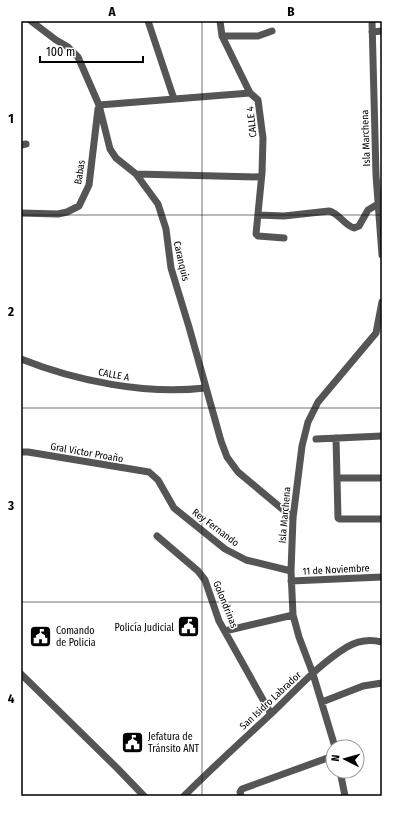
<svg xmlns="http://www.w3.org/2000/svg" width="403" height="817" font-family="'Fira Sans Condensed',sans-serif">
<style>
.lines{fill:none;stroke-linecap:round;stroke-linejoin:round}
.minor{stroke:#555;stroke-width:7}
.grid{fill:none;stroke:#000;stroke-width:1;stroke-opacity:0.55}
.labels{text-anchor:middle;stroke-width:3;stroke-linejoin:round;paint-order:stroke}
.street-label{font-size:10px;fill:#000;stroke:#fff}
.poi-label{font-size:10px;fill:#000;stroke:#fff;text-anchor:start}
.neatline{fill:none;stroke:#000;stroke-width:1.5}
.grid-label{font-size:13px;text-anchor:middle;font-weight:bold;fill:#000}
</style>
<rect width="100%" height="100%" fill="#fff"/>
<g class="lines">
<path class="minor" d="M 31,21 L 56,40 L 68,47 L 78,57 L 99,105 L 110,149 L 116,158 L 136,174 L 158,204 L 166,229 L 171,268 L 189,327 L 221,441 L 227,457 L 238,472 L 293,518
M 148,21 L 174,99
M 220,21 L 222,36 L 250,93 L 258,100 L 263,138 L 262,173 L 256,234 L 258,236 L 284,238
M 372,21 L 376,175 L 382,255
M 372,32 L 382,31
M 222,36 L 258,36 L 272,31
M 99,105 L 250,93
M 21,145 L 26,144
M 136,174 L 261,177
M 21,213 L 58,214 L 67,212 L 79,206 L 89,185 L 98,109
M 258,215 L 284,216 L 329,211 C 339,213 344,225 354,228 L 359,226 L 368,210 L 378,204
M 21,359 C 76,381 146,395 205,388
M 336,438 L 338,518 L 340,519 L 382,519
M 316,439 L 382,436
M 21,452 L 28,452 L 149,472 L 158,480 L 174,508 L 225,549 L 246,560 L 291,571
M 337,478 L 382,478
M 157,536 L 198,571 L 205,580 L 219,621 L 271,714
M 291,581 L 382,577
M 225,631 L 293,615
M 21,674 L 117,768 L 144,796
M 322,702 L 363,686 L 382,683
M 335,747 L 313,674 L 299,637 L 293,615 L 291,571 L 293,518 L 302,446 L 308,422 L 318,402 L 376,333 L 382,302
M 340,771 L 345,796
M 184,796 C 213,767 243,740 273,712 C 296,690 319,664 347,647 C 357,641 370,639 382,642
M 241,796 L 240,792 L 242,789 L 333,756"/>
</g>
<path class="grid" d="M 202,21 L 202,796M 21,215 L 382,215M 21,408 L 382,408M 21,602 L 382,602"/>
<defs>
<symbol id="civic-square" viewBox="-11 -11 22 22"><rect x="-9" y="-9" width="18" height="18" rx="4" fill="#000" stroke="#fff"/><path d="M-.6-6.5H3V-4.5H.6V-3L4-1V1h2V6H-6V1h2V-1L-.6-3ZM-1.2 2.5V6h2.4V2.5Z" fill="#fff"/></symbol>
</defs>
<g fill-rule="evenodd">
<use href="#civic-square" x="176" y="614" width="25" height="25"/>
<use href="#civic-square" x="28" y="624" width="25" height="25"/>
<use href="#civic-square" x="120" y="730" width="25" height="25"/>
</g>
<g class="labels">
<g class="street-label">
<text transform="translate(251 122) rotate(-96)" y="4">CALLE 4</text>
<text transform="translate(365 138) rotate(-92)" y="4">Isla Marchena</text>
<text transform="translate(79 172) rotate(-81)" y="4">Babas</text>
<text transform="translate(182 261) rotate(77)" y="4">Caranquis</text>
<text transform="translate(114 374) rotate(11)" y="4">CALLE A</text>
<text transform="translate(87 452) rotate(10)" y="4">Gral Victor Proaño</text>
<text transform="translate(284 515) rotate(-85)" y="4">Isla Marchena</text>
<text transform="translate(216 527) rotate(37)" y="4">Rey Fernando</text>
<text transform="translate(336 569) rotate(-3)" y="4">11 de Noviembre</text>
<text transform="translate(226 604) rotate(68)" y="4">Golondrinas</text>
<text transform="translate(270 700) rotate(-43)" y="4">San Isidro Labrador</text>
</g>
<g class="poi-label">
<text x="174" y="631" text-anchor="end">Policía Judicial</text>
<text x="56" y="634">Comando<tspan x="56" dy="12">de Policia</tspan></text>
<text x="148" y="740">Jefatura de<tspan x="148" dy="12">Tránsito ANT</tspan></text>
</g>
</g>
<rect width="403" height="817" fill="none" stroke="#ffffff" stroke-width="44"/>
<g transform="translate(345 759) rotate(276)"><circle r="19" fill="#ffffff" stroke="#999999"/>
<path d="M0-3L7 15L0 10L-7 15Z" fill="#000000"/>
<text y="-6" font-size="11" font-weight="bold" text-anchor="middle" fill="#000000">N</text>
</g>
<path d="M40 56v6h103v-6" fill="none" stroke="#000000" stroke-width="2"/>
<text x="46" y="56" font-size="12" fill="#000000" stroke="#ffffff" stroke-width="3" paint-order="stroke">100 m</text>
<rect x="22" y="22" width="359" height="773" class="neatline"/>
<g class="grid-label">
<text x="112" y="16">A</text>
<text x="291" y="16">B</text>
<text x="11" y="123">1</text>
<text x="11" y="316">2</text>
<text x="11" y="510">3</text>
<text x="11" y="703">4</text>
</g>
</svg>
